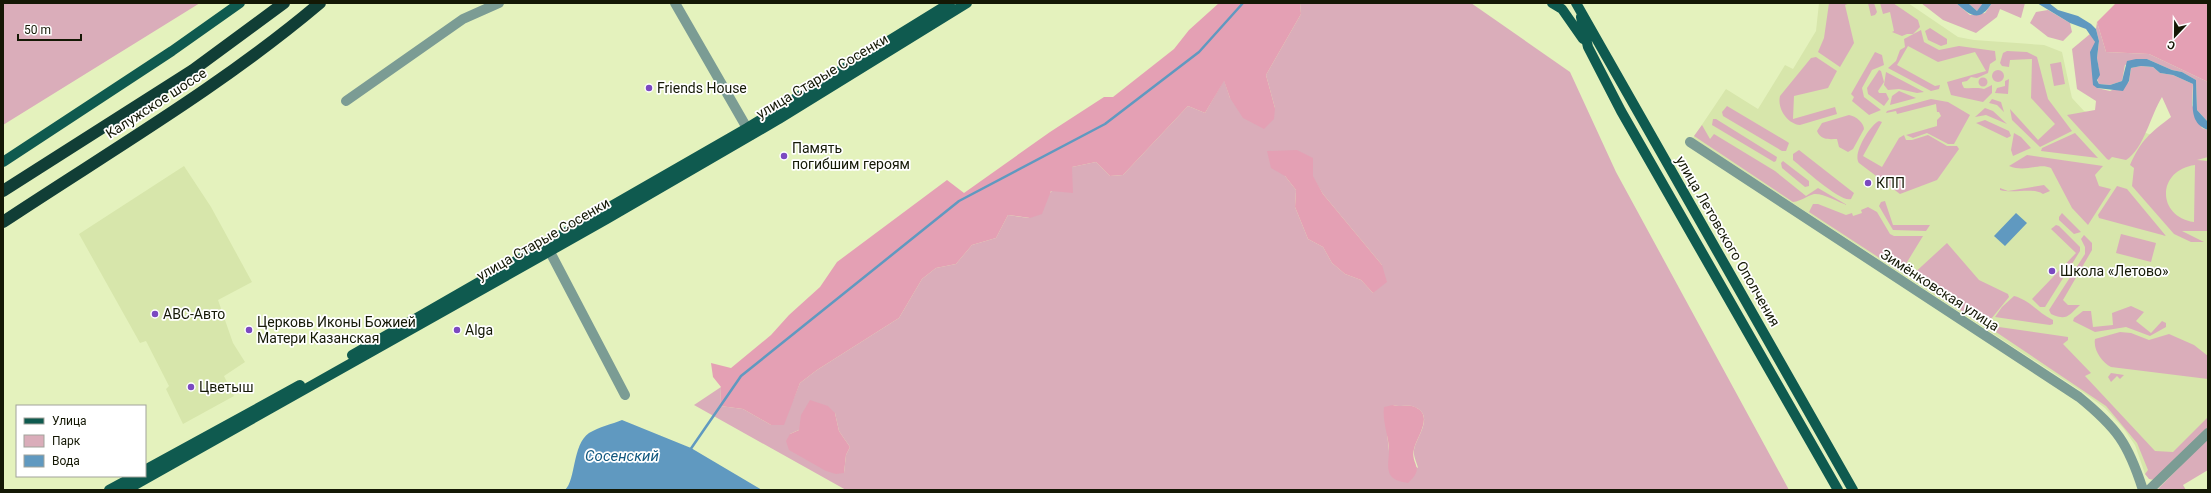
<svg xmlns="http://www.w3.org/2000/svg" width="2211" height="493" font-family="Roboto,sans-serif">
<style>
.built{fill:#d7e6ab}
.green{fill:#daadba;fill-rule:evenodd}
.forest{fill:#e4a0b4}
.water{fill:#6099c0}
.lines{fill:none;stroke-linecap:round;stroke-linejoin:round}
.stream{stroke:#6099c0;stroke-width:2.5}
.minor{stroke:#7b9c94;stroke-width:10}
.major{stroke:#0f5a4f;stroke-width:10}
.highway{stroke:#113e36;stroke-width:12}
.poi-dot{fill:#7b49c1;stroke:#fff;stroke-width:1.5}
.labels{text-anchor:middle;stroke-width:3.5;stroke-linejoin:round;paint-order:stroke}
.street-label{font-size:14px;fill:#141805;stroke:#fff}
.poi-label{font-size:14px;fill:#141805;stroke:#fff;text-anchor:start}
.water-label{font-size:15px;font-style:italic;fill:#11587f;stroke:#fff}
</style>
<rect width="100%" height="100%" fill="#e4f2bd"/>
<path class="built" d="M 1819,3 L 1908,3 L 1958,37 L 1974,40 L 2044,45 L 2062,52 L 2072,98 L 2084,111 L 2208,155 L 2208,427 L 2151,480 L 2145,474 L 2135,445 L 2124,429 L 2105,408 L 2084,393 L 1693,138 L 1726,89 L 1758,109 L 1785,65 L 1793,69 L 1816,31 Z
M 184,166 L 211,207 L 252,282 L 218,300 L 233,343 L 245,362 L 224,376 L 234,396 L 183,424 L 166,389 L 169,386 L 146,341 L 140,343 L 79,234 Z"/>
<path class="green" d="M 3,3 L 200,3 L 3,125 Z
M 1300,3 L 1471,3 L 1570,72 L 1616,172 L 1789,490 L 846,490 L 694,405 L 721,387 L 720,406 L 743,409 L 771,425 L 793,400 L 800,383 L 817,370 L 899,318 L 922,279 L 936,268 L 956,264 L 972,245 L 996,238 L 1008,215 L 1029,218 L 1072,167 L 1096,162 L 1110,176 L 1123,175 L 1188,106 L 1205,113 L 1224,80 L 1230,98 L 1275,108 L 1266,75 L 1301,14 ZM 1312,158 L 1312,176 L 1323,194 L 1382,265 L 1373,293 L 1361,280 L 1345,274 L 1332,263 L 1323,247 L 1308,239 L 1295,207 L 1296,190 L 1285,176 ZM 1393,405 C 1400,407 1407,405 1412,406 C 1437,414 1416,437 1414,450 C 1413,456 1417,463 1418,468 L 1389,451 L 1387,433 ZM 835,413 L 839,431 L 850,447 L 846,455 L 844,473 L 790,434 Z
M 1829,3 L 1850,3 L 1845,5 L 1854,43 L 1840,67 L 1818,52 L 1824,38 Z
M 1868,3 L 1874,3 L 1877,12 L 1875,15 L 1871,16 Z
M 1880,3 L 1893,3 L 1918,20 L 1920,27 L 1913,34 L 1907,34 L 1902,36 L 1892,32 L 1894,31 L 1890,12 L 1883,14 Z
M 1921,3 L 1956,3 L 1970,15 L 1985,13 L 1992,3 L 2025,3 L 2021,18 L 2000,9 L 1997,17 L 1976,33 L 1943,20 Z
M 1968,3 L 1983,3 L 1983,5 L 1977,11 Z
M 2048,10 L 2070,23 L 2072,32 L 2063,41 L 2048,37 L 2030,23 L 2036,12 Z
M 2097,22 L 2106,52 L 2149,54 L 2208,82 L 2208,122 L 2197,110 L 2196,80 L 2182,72 L 2172,70 L 2147,59 L 2125,65 L 2122,81 L 2110,85 L 2099,84 L 2097,78 L 2099,71 L 2097,58 L 2099,41 L 2096,29 Z
M 1930,28 L 1947,39 L 1947,44 L 1941,46 L 1928,40 L 1925,31 Z
M 1921,30 L 1924,42 L 1939,50 L 1959,46 L 1995,51 L 1996,60 L 1990,64 L 1988,73 L 1977,78 L 1971,77 L 1967,81 L 1962,82 L 1962,84 L 1964,88 C 1971,89 1977,87 1984,89 L 1992,85 L 1992,93 L 1983,102 L 1951,95 L 1947,82 L 1986,71 L 1975,52 L 1938,62 L 1908,46 L 1897,65 L 1935,86 L 1940,85 L 1939,89 L 1931,91 L 1888,68 L 1896,61 L 1900,50 L 1905,47 L 1904,39 Z
M 2090,34 L 2095,42 L 2097,88 L 2110,91 L 2129,82 L 2131,68 L 2141,66 L 2153,67 L 2160,73 L 2173,75 L 2193,84 L 2192,105 L 2202,128 L 2208,130 L 2208,157 L 2197,160 L 2208,161 L 2208,231 L 2182,231 L 2204,242 L 2191,242 L 2174,234 L 2132,186 L 2134,168 L 2130,165 C 2141,140 2150,133 2171,117 L 2162,97 C 2151,114 2144,149 2126,160 L 2112,157 L 2109,160 L 2107,159 L 2067,115 L 2095,110 L 2096,101 L 2077,89 L 2072,49 ZM 2195,165 L 2194,222 C 2156,216 2157,170 2195,165 Z
M 2007,51 L 2027,52 L 2037,57 L 2048,99 L 2072,131 L 2040,147 L 2012,120 L 2010,109 L 2038,140 L 2055,124 L 2031,98 L 2032,59 L 2010,60 L 2009,67 L 2002,66 L 2000,63 L 2003,53 Z
M 1875,52 L 1882,55 L 1884,65 L 1872,70 L 1862,88 L 1864,97 L 1881,110 L 1869,115 L 1852,101 L 1854,97 L 1851,94 Z
M 1816,57 L 1837,71 L 1828,88 L 1794,96 L 1793,119 L 1835,107 L 1837,114 L 1800,125 C 1787,124 1777,108 1780,96 L 1811,58 Z
M 2061,62 L 2065,84 L 2054,86 L 2050,64 Z
M 1879,70 L 1881,71 L 1884,82 L 1878,91 L 1879,93 L 1886,93 L 1889,99 L 1884,106 L 1868,94 L 1867,88 Z
M1992 76a6 6 0 1 1 12 0a6 6 0 1 1-12 0Z
M 1886,72 L 1924,92 L 1917,93 L 1899,89 L 1888,90 L 1884,85 Z
M1978.5 82a4.5 4.5 0 1 1 9 0a4.5 4.5 0 1 1-9 0Z
M 2009,79 L 2008,94 L 1995,93 L 1997,88 L 2005,86 L 2005,81 Z
M 1899,91 L 1916,98 L 1890,105 L 1892,96 Z
M 1931,99 L 1948,102 L 1970,115 L 1954,144 L 1948,144 L 1927,133 L 1913,138 L 1906,135 L 1937,126 L 1937,120 L 1941,116 L 1939,112 L 1937,112 L 1936,104 L 1897,114 L 1896,111 L 1886,113 L 1887,111 Z
M 1992,99 L 2001,102 L 2004,112 L 1997,105 L 1989,103 Z
M 1727,106 L 1786,141 L 1789,143 L 1786,151 L 1782,151 L 1723,116 L 1722,112 Z
M 1985,108 L 1993,111 L 2007,124 L 1986,115 L 1975,117 Z
M 1849,115 C 1856,116 1864,123 1864,129 L 1853,149 L 1848,152 L 1839,147 L 1837,139 C 1831,139 1821,141 1817,131 L 1822,123 Z
M 1713,119 L 1716,119 L 1777,157 L 1776,161 L 1774,162 L 1712,125 Z
M 1985,120 L 2009,131 L 2011,136 L 2007,138 L 1976,123 Z
M 1879,121 L 1882,122 L 1863,156 L 1882,167 L 1899,138 L 1904,135 L 1906,140 L 1912,140 L 1928,135 L 1947,146 L 1957,146 L 1959,149 L 1937,180 L 1900,194 L 1859,163 C 1852,154 1870,125 1879,121 Z
M 1702,125 L 1710,139 L 1714,134 L 1775,171 L 1806,196 L 1818,188 L 1847,205 C 1838,202 1823,193 1814,194 C 1806,196 1802,201 1793,202 L 1694,136 Z
M 2014,133 L 2021,137 L 2031,148 L 2013,156 L 2011,150 Z
M 2075,133 L 2098,158 L 2041,151 L 2042,148 Z
M 1799,150 L 1854,193 L 1851,199 C 1841,203 1803,168 1793,160 L 1793,154 Z
M 2027,155 L 2103,166 L 2095,175 L 2099,186 L 2111,189 L 2088,225 L 2072,208 L 2051,168 C 2039,162 2027,173 2009,166 Z
M 1783,161 L 1809,181 L 1809,186 L 1805,187 L 1782,168 L 1781,163 Z
M 2044,185 L 2050,191 L 2043,194 C 2032,187 2014,194 2000,190 L 2000,188 L 2008,191 Z
M 2117,186 L 2127,189 L 2166,236 L 2099,218 L 2098,215 Z
M 1885,201 L 1893,225 L 1930,225 L 1926,231 L 1893,230 L 1879,206 L 1881,202 Z
M 1813,204 L 1818,204 L 1846,215 L 1852,213 L 1853,216 L 1862,213 L 1861,210 L 1868,207 L 1877,212 L 1890,234 L 1894,236 L 1923,236 L 1901,272 L 1809,212 Z
M 2062,213 L 2081,232 L 2074,234 L 2059,220 L 2059,217 Z
M 2056,225 L 2059,226 L 2080,247 L 2080,251 L 2045,307 L 2040,307 L 2032,299 L 2076,253 L 2051,229 Z
M 2121,234 L 2156,243 L 2151,262 L 2116,253 Z
M 2084,235 L 2092,243 L 2092,250 L 2063,300 L 2068,305 L 2080,305 C 2068,316 2067,321 2051,314 L 2049,310 L 2085,254 L 2085,247 L 2081,239 Z
M 1947,243 L 1979,280 L 2008,294 L 2009,297 L 1987,324 L 1980,323 L 1910,277 Z
M 2014,296 C 2030,300 2038,313 2053,320 L 2053,324 L 2050,325 L 1995,317 L 2002,307 Z
M 2131,306 L 2144,312 L 2136,321 L 2151,333 L 2162,321 L 2166,323 L 2166,327 L 2150,336 L 2126,327 L 2095,332 L 2073,321 L 2074,318 L 2083,311 L 2091,311 L 2093,327 L 2113,325 L 2112,313 Z
M 1999,327 L 2068,337 L 2068,340 L 2063,344 L 2091,373 L 2085,376 L 2155,451 L 2173,452 L 2208,417 L 2208,427 L 2181,456 L 2155,480 L 2149,479 L 2145,474 L 2148,470 L 2137,443 L 2106,406 L 1996,332 Z
M 2120,332 L 2131,333 L 2149,340 L 2169,334 L 2194,345 L 2208,356 L 2208,379 L 2111,367 C 2102,362 2093,350 2095,339 Z
M 2111,373 L 2124,375 L 2120,379 L 2117,376 L 2111,382 L 2108,377 Z
M 2208,438 L 2208,470 L 2183,485 L 2186,490 L 2157,490 Z"/>
<path class="forest" d="M 1219,3 L 1300,3 L 1301,14 L 1266,75 L 1275,108 L 1274,119 L 1264,129 L 1243,118 L 1230,98 L 1224,81 L 1205,113 L 1188,106 L 1123,175 L 1110,176 L 1096,162 L 1072,167 L 1073,193 L 1051,191 L 1042,214 L 1030,218 L 1008,215 L 996,238 L 972,245 L 956,264 L 936,268 L 922,279 L 899,318 L 817,370 L 800,383 L 784,425 L 771,425 L 743,409 L 720,406 L 721,387 L 713,377 L 711,363 L 731,368 L 771,335 L 789,315 L 820,287 L 837,262 L 947,180 L 964,193 L 1050,132 L 1104,97 L 1113,97 L 1174,49 L 1189,30 Z
M 2116,3 L 2208,3 L 2208,82 L 2149,54 L 2106,52 L 2097,22 Z
M 1297,150 L 1313,158 L 1313,176 L 1323,194 L 1382,265 L 1387,282 L 1373,293 L 1361,280 L 1345,274 L 1332,263 L 1323,247 L 1308,239 L 1295,207 L 1296,190 L 1285,176 L 1271,168 L 1267,151 Z
M 810,400 L 828,406 L 835,413 L 839,431 L 850,447 L 846,455 L 844,473 L 836,474 L 826,471 L 789,450 L 786,441 L 790,434 L 799,430 L 801,415 Z
M 1393,405 C 1400,407 1407,405 1412,406 C 1436,413 1417,436 1414,449 C 1410,465 1426,467 1408,483 C 1403,482 1395,481 1391,476 C 1386,469 1389,459 1389,451 C 1389,436 1382,422 1384,407 Z"/>
<path class="water" d="M 1956,3 L 1968,3 L 1977,11 L 1983,3 L 1992,3 C 1979,23 1971,16 1956,3 Z
M 2037,3 L 2049,3 L 2058,10 L 2078,16 L 2091,24 L 2096,29 L 2099,41 L 2097,58 L 2100,75 L 2097,80 L 2099,84 L 2110,85 L 2122,81 L 2127,61 L 2136,59 L 2147,59 L 2172,70 L 2182,72 L 2196,80 L 2197,110 L 2208,122 L 2208,130 C 2187,123 2194,101 2193,84 L 2173,75 L 2160,73 L 2153,67 L 2141,66 L 2131,68 L 2129,81 L 2123,91 L 2097,88 L 2093,85 L 2090,52 L 2095,42 L 2086,29 L 2070,23 Z
M 2016,213 L 2027,223 L 2005,246 L 1994,236 Z
M 622,420 L 691,448 L 762,490 L 565,490 C 576,480 572,445 589,433 C 599,427 612,424 622,420 Z"/>
<g class="lines">
<path class="stream" d="M 690,450 L 741,376 L 959,201 L 1105,124 L 1199,52 L 1243,3"/>
<path class="minor" d="M 675,3 L 751,135
M 346,101 L 463,19 L 499,3
M 1690,142 L 2079,397 C 2117,428 2128,443 2143,490
M 550,252 L 625,395
M 2149,490 L 2208,433"/>
<path class="major" d="M 1552,3 L 1562,9 L 1583,39
M 1576,3 L 1853,490
M 1581,17 L 1588,47 L 1621,111 L 1838,490
M 3,162 L 172,51 L 240,3
M 352,355 L 747,128 L 950,3
M 145,470 L 300,385
M 109,490 L 135,476
M 126,490 L 607,219 L 779,119 L 967,3"/>
<path class="highway" d="M 3,191 L 193,70 L 284,3
M 3,222 C 110,151 222,86 320,3"/>
</g>
<g class="poi-dot">
<circle cx="649" cy="88" r="4"/>
<circle cx="784" cy="156" r="4"/>
<circle cx="1868" cy="183" r="4"/>
<circle cx="2052" cy="271" r="4"/>
<circle cx="155" cy="314" r="4"/>
<circle cx="249" cy="330" r="4"/>
<circle cx="457" cy="330" r="4"/>
<circle cx="191" cy="387" r="4"/>
</g>
<g class="labels">
<g class="street-label">
<text transform="translate(822 76) rotate(-31)" y="5">улица Старые Сосенки</text>
<text transform="translate(156 103) rotate(-33)" y="5">Калужское шоссе</text>
<text transform="translate(543 239) rotate(-30)" y="5">улица Старые Сосенки</text>
<text transform="translate(1728 241) rotate(60)" y="5">улица Летовского Ополчения</text>
<text transform="translate(1940 290) rotate(33)" y="5">Зимёнковская улица</text>
</g>
<g class="poi-label">
<text x="657" y="93">Friends House</text>
<text x="792" y="153">Память<tspan x="792" dy="16">погибшим героям</tspan></text>
<text x="1876" y="188">КПП</text>
<text x="2060" y="276">Школа «Летово»</text>
<text x="163" y="319">АВС-Авто</text>
<text x="257" y="327">Церковь Иконы Божией<tspan x="257" dy="16">Матери Казанская</tspan></text>
<text x="465" y="335">Alga</text>
<text x="199" y="392">Цветыш</text>
</g>
<g class="water-label">
<text x="622" y="461">Сосенский</text>
</g>
</g>
<rect width="2211" height="493" fill="none" stroke="#141805" stroke-width="8"/>
<rect x="16" y="405" width="130" height="72" fill="#ffffff" stroke="#a1a39b"/>
<rect x="24" y="418" width="20" height="6" fill="#0f5a4f" stroke="#a1a39b"/>
<text x="52" y="425" font-size="12" fill="#141805">Улица</text>
<rect x="24" y="435" width="20" height="12" fill="#daadba" stroke="#a1a39b"/>
<text x="52" y="445" font-size="12" fill="#141805">Парк</text>
<rect x="24" y="455" width="20" height="12" fill="#6099c0" stroke="#a1a39b"/>
<text x="52" y="465" font-size="12" fill="#141805">Вода</text>
<g transform="translate(2175 36) rotate(202)" stroke="#ffffff" stroke-width="3" paint-order="stroke">
<path d="M0-3L7 15L0 10L-7 15Z" fill="#141805"/>
<text y="-6" font-size="11" font-weight="bold" text-anchor="middle" fill="#141805">С</text>
</g>
<path d="M18 34v6h63v-6" fill="none" stroke="#141805" stroke-width="2"/>
<text x="24" y="34" font-size="12" fill="#141805" stroke="#ffffff" stroke-width="3" paint-order="stroke">50 m</text>
</svg>
